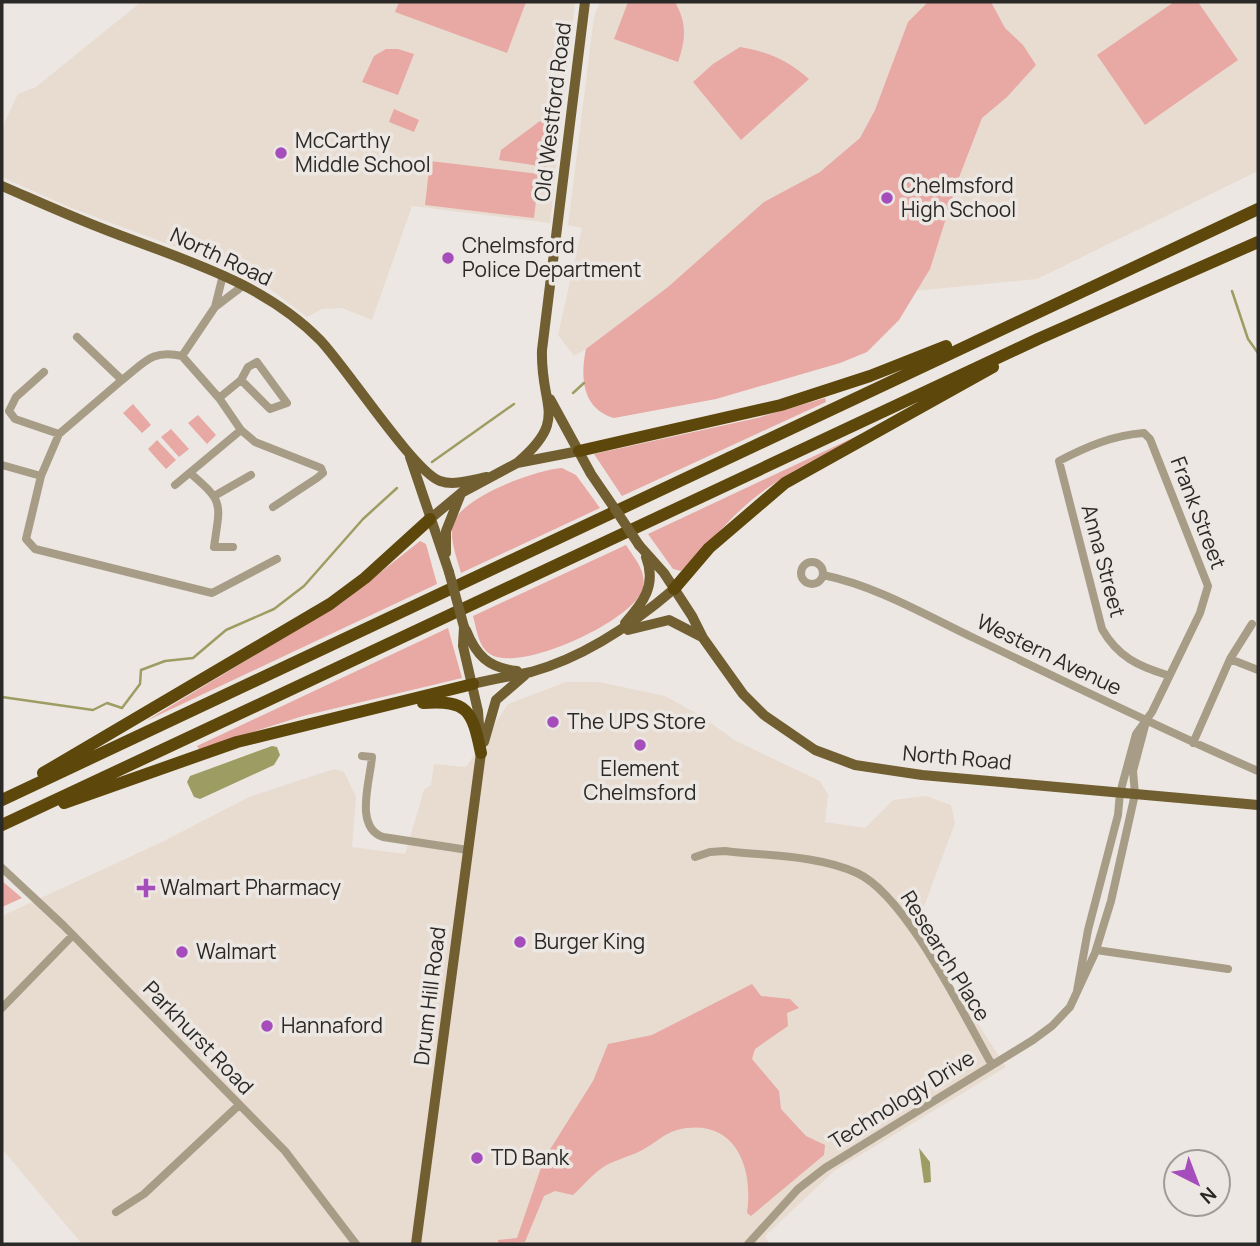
<svg xmlns="http://www.w3.org/2000/svg" width="1260" height="1246" font-family="Manrope,sans-serif">
<style>
.built{fill:#e8dcd1}
.green{fill:#e8a8a4}
.water{fill:#9d9d63}
.lines{fill:none;stroke-linecap:round;stroke-linejoin:round}
.stream{stroke:#9d9d63;stroke-width:2.5}
.minor{stroke:#a79c85;stroke-width:8}
.major{stroke:#715e31;stroke-width:10}
.highway{stroke:#5d470b;stroke-width:12}
.major-bridge{stroke:#715e31;stroke-width:10}
.poi-dot{fill:#a54dbb;stroke:#ece7e2;stroke-width:2.5}
.labels{text-anchor:middle;stroke-width:7;stroke-linejoin:round;paint-order:stroke}
.street-label{font-size:21px;fill:#2b2927;stroke:#ece7e2}
.poi-label{font-size:21px;fill:#2b2927;stroke:#ece7e2;text-anchor:start}
</style>
<rect width="100%" height="100%" fill="#ece7e2"/>
<path class="built" d="M 141,2 L 575,2 L 550,223 L 412,206 L 372,320 L 342,308 L 322,309 L 307,317 L 253,276 L 69,207 L 2,177 L 2,128 L 18,94 L 36,87 Z
M 600,2 L 1258,2 L 1258,171 L 1037,279 L 641,318 L 574,356 L 558,335 L 582,228 L 568,225 L 594,16 Z
M 566,682 L 599,682 L 665,696 L 701,716 L 736,741 L 820,781 L 828,795 L 825,822 L 865,828 L 893,800 L 926,796 L 951,805 L 955,823 L 916,928 L 1006,1067 L 834,1171 L 765,1236 L 769,1244 L 82,1244 L 2,1149 L 2,916 L 162,842 L 249,797 L 334,769 L 344,772 L 356,797 L 352,847 L 405,854 L 424,790 L 431,785 L 434,764 L 466,767 L 508,704 Z"/>
<path class="green" d="M 399,2 L 526,2 L 507,53 L 395,12 Z
M 628,2 L 675,2 C 687,23 686,39 678,62 L 614,39 Z
M 928,2 L 991,2 L 1005,28 L 1023,45 L 1036,65 L 1007,97 L 982,118 L 958,180 L 930,269 L 899,320 L 867,352 L 840,363 L 716,399 L 614,418 C 582,409 580,377 586,349 L 668,287 L 764,202 L 820,172 L 860,138 L 875,110 L 908,22 Z
M 1174,2 L 1198,2 L 1238,60 L 1145,125 L 1097,55 Z
M 740,47 C 769,52 787,60 809,79 L 741,140 L 693,82 L 713,64 Z
M 386,49 L 398,49 L 414,54 L 398,95 L 362,82 L 374,56 Z
M 394,109 L 419,120 L 414,132 L 389,122 Z
M 540,121 L 552,123 L 546,167 L 499,160 L 501,150 Z
M 430,161 L 539,174 L 534,218 L 425,205 Z
M 825,398 L 826,402 L 622,496 L 594,454 L 757,418 Z
M 133,404 L 151,425 L 142,433 L 123,413 Z
M 198,415 L 216,435 L 207,444 L 188,423 Z
M 889,421 C 848,443 804,462 766,489 C 733,512 710,544 681,571 L 673,569 L 648,534 Z
M 171,429 L 189,449 L 179,457 L 161,437 Z
M 157,440 L 176,460 L 166,469 L 148,449 Z
M 562,468 L 576,475 L 600,508 L 461,573 C 457,558 449,539 453,524 C 461,497 535,470 562,468 Z
M 420,541 L 426,544 L 437,584 L 146,721 L 343,602 Z
M 626,545 C 634,558 647,571 643,588 C 636,620 518,674 490,654 C 478,646 477,630 473,616 Z
M 448,628 L 462,678 L 303,716 L 199,749 L 197,746 Z
M 2,881 L 22,898 L 2,907 Z
M 752,984 L 761,996 L 790,999 L 799,1008 L 787,1013 L 788,1026 L 755,1049 L 752,1059 L 779,1091 L 781,1109 L 806,1136 L 825,1145 L 824,1155 L 751,1216 L 747,1213 C 754,1166 734,1116 677,1130 C 665,1133 655,1143 644,1149 C 632,1156 617,1159 605,1166 C 593,1173 583,1186 573,1195 L 555,1191 L 544,1196 L 525,1242 L 498,1244 L 498,1240 L 517,1238 L 544,1159 L 593,1081 L 608,1044 L 652,1035 Z"/>
<path class="water" d="M 272,746 L 277,747 L 280,755 L 274,765 L 200,799 L 194,797 L 187,782 L 190,776 Z
M 919,1148 L 930,1162 L 931,1182 L 924,1183 Z"/>
<g class="lines">
<path class="stream" d="M 1232,291 L 1248,339 L 1258,353
M 573,393 L 584,383
M 432,462 L 514,404
M 2,697 L 93,710 L 107,703 L 122,708 L 140,684 L 141,670 L 165,661 L 193,658 L 226,630 L 274,609 L 304,586 L 363,519 L 397,488"/>
<path class="minor" d="M 215,307 L 223,275
M 182,356 L 219,398 L 241,380 L 270,409 L 287,403 L 257,362 L 248,367 L 241,380
M 44,372 L 16,397 L 9,411 L 15,419 L 59,434 L 122,380 L 77,337
M 122,380 C 145,362 152,349 182,356 L 215,307 L 244,285
M 241,430 L 255,442 L 321,468 L 323,473 L 317,478 L 273,507
M 2,465 L 41,476 L 59,434
M 190,473 C 225,503 220,503 214,547 L 233,547
M 41,476 L 26,539 L 35,549 L 212,593 L 277,559
M 175,485 L 241,430 L 219,398
M 216,495 L 251,475
M801 573a11 11 0 1 1 22 0a11 11 0 1 1-22 0Z
M 823,575 C 877,586 927,616 976,639 C 1070,684 1163,730 1258,771
M 1230,659 L 1258,670
M 1193,743 L 1230,659 L 1252,624
M 362,756 L 372,757 C 370,781 354,827 383,837 L 468,850
M 695,857 L 710,852 L 725,851 C 767,856 818,855 857,873 C 906,895 964,1016 992,1065
M 2,868 L 63,925 L 285,1151 L 356,1244
M 1096,950 L 1228,969
M 1077,991 L 1088,930 L 1118,815 L 1120,793 L 1136,734 L 1152,712 L 1200,613 L 1208,586 L 1150,439 L 1144,433 C 1113,435 1086,447 1059,461 L 1102,629 C 1118,657 1138,666 1167,675
M 2,1008 L 73,935
M 116,1212 L 144,1194 L 239,1105
M 748,1244 L 798,1189 L 825,1168 L 1033,1040 L 1052,1026 L 1070,1007 L 1095,953 L 1111,901 L 1135,794 L 1133,771 L 1146,722"/>
<path class="major" d="M 2,186 C 39,202 76,219 114,233 C 187,261 264,283 320,340 C 346,367 414,472 440,481 C 454,486 472,480 487,477
M 550,399 L 591,474 L 615,509
M 410,457 L 449,572
M 517,463 C 570,418 540,408 542,350 L 585,2
M 430,519 L 461,493 L 517,463 L 579,451
M 639,545 L 664,573 L 692,616 L 703,638 L 743,694 L 764,715 L 815,750 L 855,765 L 922,775 L 1258,805
M 446,553 L 446,531 L 460,496
M 625,623 C 643,603 657,585 646,557
M 466,630 C 476,655 488,668 517,671
M 628,630 L 669,620 L 700,636
M 473,684 C 492,679 512,676 531,672 C 585,657 632,625 674,589
M 484,742 L 496,700 L 525,675
M 416,1244 L 481,753 L 478,711 L 463,646 L 464,627"/>
<path class="highway" d="M 579,451 L 781,405 L 870,376 L 946,346
M 674,589 L 709,548 L 785,483 L 993,367
M 423,703 C 468,700 472,710 481,753
M 43,773 L 330,604 L 365,578 L 430,519
M 2,800 L 1258,209
M 64,803 L 237,742 L 473,684
M 2,825 L 1038,339 L 1258,242"/>
<path class="major-bridge" d="M 615,509 L 639,545
M 449,572 L 464,627"/>
</g>
<g class="poi-dot">
<circle cx="281" cy="153" r="7"/>
<circle cx="887" cy="198" r="7"/>
<circle cx="448" cy="258" r="7"/>
<circle cx="553" cy="722" r="7"/>
<circle cx="640" cy="745" r="7"/>
<path d="M142.5 877.5h7v7h7v7h-7v7h-7v-7h-7v-7h7z"/>
<circle cx="520" cy="942" r="7"/>
<circle cx="182" cy="952" r="7"/>
<circle cx="267" cy="1026" r="7"/>
<circle cx="477" cy="1158" r="7"/>
</g>
<g class="labels">
<g class="street-label">
<text transform="translate(553 112) rotate(-83)" y="7">Old Westford Road</text>
<text transform="translate(221 257) rotate(25)" y="7">North Road</text>
<text transform="translate(1198 513) rotate(69)" y="7">Frank Street</text>
<text transform="translate(1103 561) rotate(75)" y="7">Anna Street</text>
<text transform="translate(1049 655) rotate(26)" y="7">Western Avenue</text>
<text transform="translate(957 758) rotate(5)" y="7">North Road</text>
<text transform="translate(945 956) rotate(58)" y="7">Research Place</text>
<text transform="translate(430 996) rotate(-83)" y="7">Drum Hill Road</text>
<text transform="translate(198 1038) rotate(46)" y="7">Parkhurst Road</text>
<text transform="translate(902 1100) rotate(-32)" y="7">Technology Drive</text>
</g>
<g class="poi-label">
<text x="295" y="148">McCarthy<tspan x="295" dy="24">Middle School</tspan></text>
<text x="901" y="193">Chelmsford<tspan x="901" dy="24">High School</tspan></text>
<text x="462" y="253">Chelmsford<tspan x="462" dy="24">Police Department</tspan></text>
<text x="567" y="729">The UPS Store</text>
<text x="640" y="776" text-anchor="middle">Element<tspan x="640" dy="24">Chelmsford</tspan></text>
<text x="160" y="895">Walmart Pharmacy</text>
<text x="534" y="949">Burger King</text>
<text x="196" y="959">Walmart</text>
<text x="281" y="1033">Hannaford</text>
<text x="491" y="1165">TD Bank</text>
</g>
</g>
<rect width="1260" height="1246" fill="none" stroke="#2b2927" stroke-width="7"/>
<g transform="translate(1197 1183) rotate(138)"><circle r="33" fill="#ece7e2" stroke="#9f9b97" stroke-width="2"/>
<path d="M0-5L12 26L0 18L-12 26Z" fill="#a54dbb"/>
<text y="-10" font-size="19" font-weight="bold" text-anchor="middle" fill="#2b2927">N</text>
</g>
</svg>
